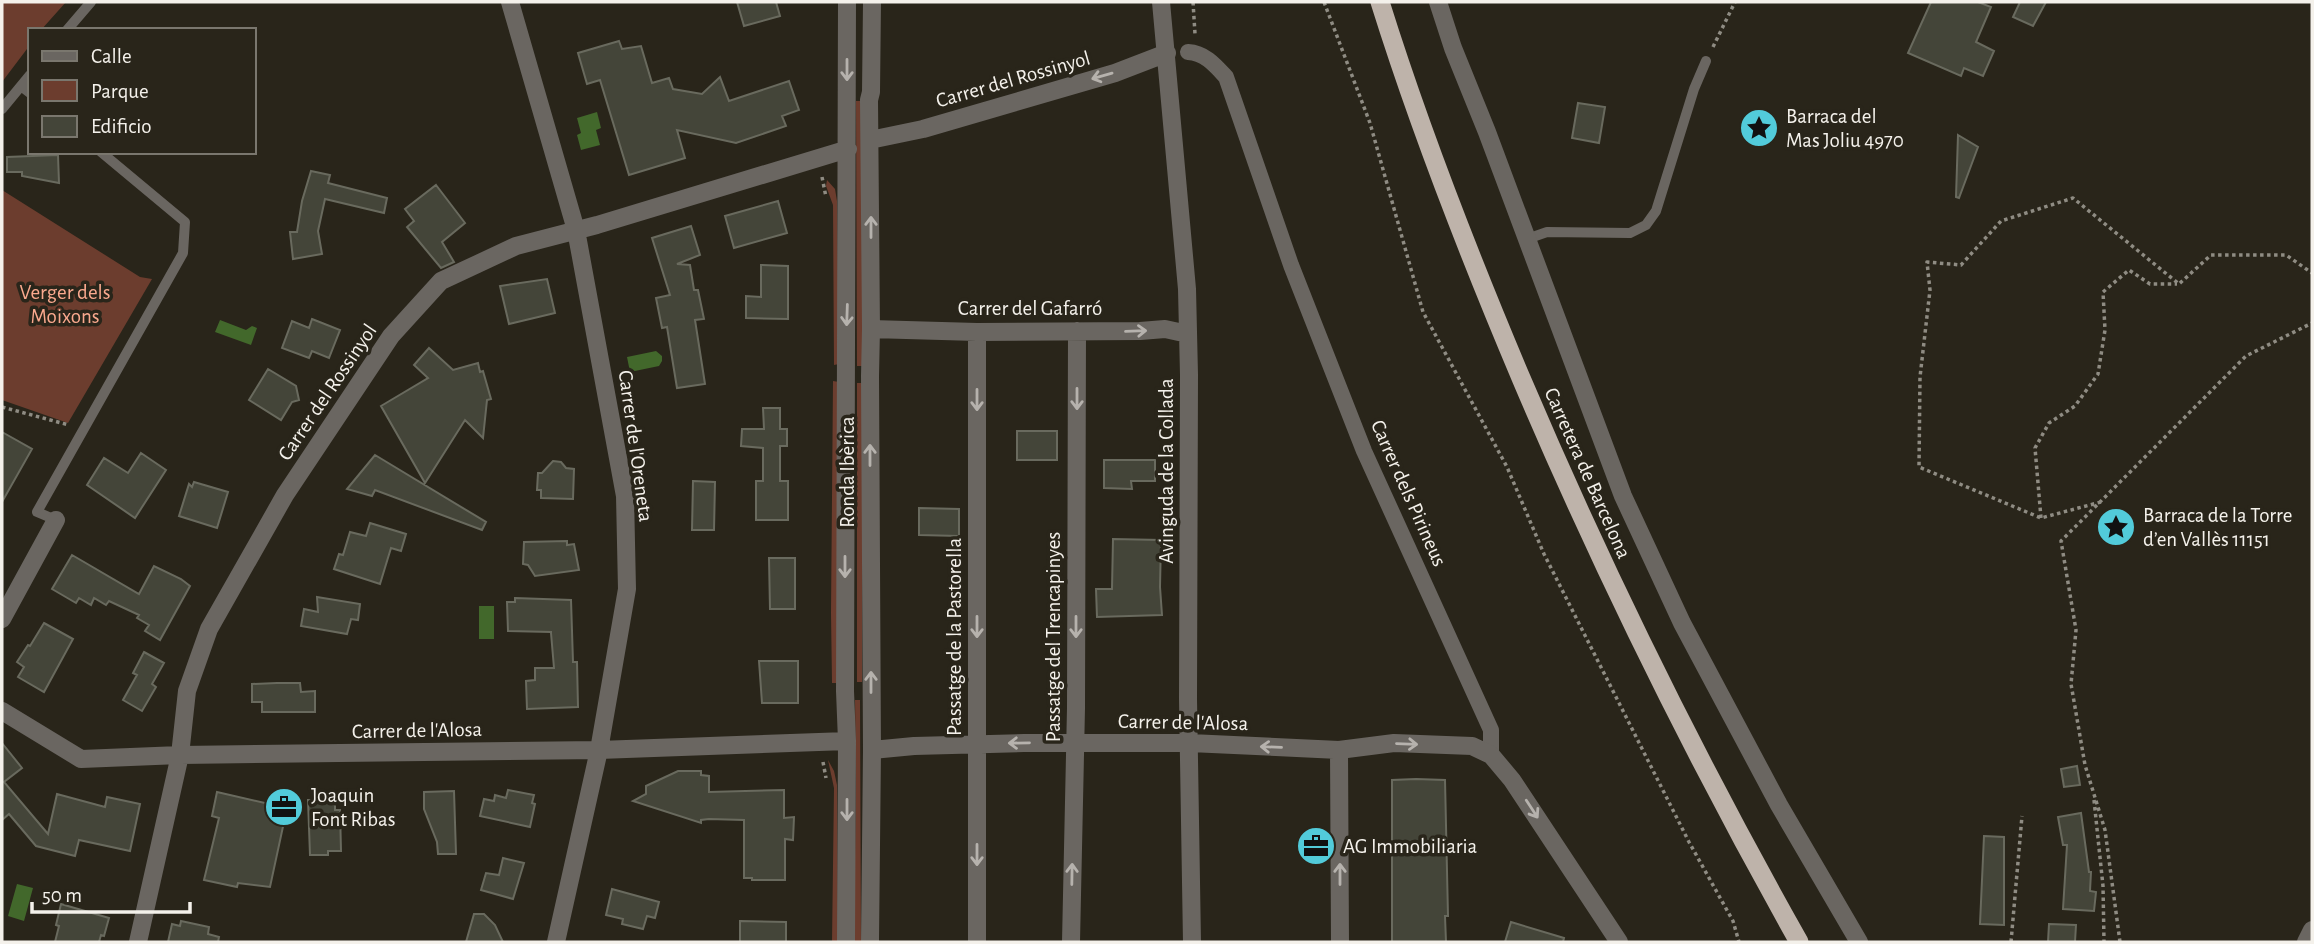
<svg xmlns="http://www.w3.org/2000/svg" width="2314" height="944" font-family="'Alegreya Sans',sans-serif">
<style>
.green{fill:#6c3d2e}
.water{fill:#42682b}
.building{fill:#444539;stroke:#696a5e;stroke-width:2}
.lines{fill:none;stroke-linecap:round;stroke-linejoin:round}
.path{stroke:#8f8c83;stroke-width:3.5;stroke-dasharray:3.5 3.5;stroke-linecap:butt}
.service{stroke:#6a6661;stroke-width:10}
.pedestrian{stroke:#6a6661;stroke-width:16}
.minor{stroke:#6a6661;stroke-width:18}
.trunk{stroke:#beb3aa;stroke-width:19}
.oneway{stroke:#b6b2ad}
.labels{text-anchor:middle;stroke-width:7;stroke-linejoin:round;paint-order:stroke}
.street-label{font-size:21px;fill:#f4f1eb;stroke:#29251a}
.poi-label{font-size:21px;fill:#f4f1eb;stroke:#29251a;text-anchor:start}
.park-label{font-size:21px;fill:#faa98e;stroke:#29251a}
</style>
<rect width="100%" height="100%" fill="#29251a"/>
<path class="green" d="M 2,2 L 66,2 L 41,30 L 30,30 L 30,45 L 2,82 Z
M 856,101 L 862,101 L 862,366 L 857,366 Z
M 827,180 L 835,189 L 837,201 L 839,364 L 834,365 L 833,205 L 826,186 Z
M 2,190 L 140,277 L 152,279 L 68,423 L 2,400 Z
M 833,381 L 839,382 L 837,683 L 832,683 L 831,613 Z
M 857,383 L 862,383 L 862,682 L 857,682 Z
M 855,700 L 860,700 L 861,942 L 854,942 L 856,778 Z
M 828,760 L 834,771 L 837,785 L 838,942 L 832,942 L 834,788 Z"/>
<path class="water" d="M 597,112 L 601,128 L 596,130 L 600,145 L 581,150 L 577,135 L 581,133 L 577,118 Z
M 220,320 L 246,330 L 252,326 L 257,328 L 251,345 L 215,332 Z
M 656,351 L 662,356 L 662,361 L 659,366 L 630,372 L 627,357 Z
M 479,606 L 494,606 L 494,639 L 479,639 Z
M 17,884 L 33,888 L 24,921 L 8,916 Z"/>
<path class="building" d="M 737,2 L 776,2 L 780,16 L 744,26 Z
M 1931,2 L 1978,2 L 1991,7 L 1976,42 L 1994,51 L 1983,76 L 1964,68 L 1961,76 L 1908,53 Z
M 2020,2 L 2046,2 L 2033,26 L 2013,17 Z
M 619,41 L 622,49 L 641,46 L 652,83 L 669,78 L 673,89 L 702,94 L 720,77 L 729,101 L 789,81 L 799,110 L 782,116 L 786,126 L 736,143 L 677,130 L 685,158 L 629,175 L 600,80 L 587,84 L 578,53 Z
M 1578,103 L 1605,107 L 1599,143 L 1572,138 Z
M 1958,135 L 1978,147 L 1959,198 L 1956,197 Z
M 58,155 L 59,183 L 22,176 L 22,172 L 7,172 L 7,157 Z
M 311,171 L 330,175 L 328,183 L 387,198 L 384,213 L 325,199 L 318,231 L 322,254 L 293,259 L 290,232 L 297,232 L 302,201 Z
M 436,185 L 465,223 L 442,242 L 454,262 L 441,268 L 407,227 L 414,221 L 405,209 Z
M 778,201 L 787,233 L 734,248 L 725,216 Z
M 691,226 L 700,255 L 677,264 L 690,265 L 694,290 L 698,290 L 704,319 L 695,320 L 705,384 L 677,388 L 667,327 L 662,328 L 656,298 L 670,295 L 652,238 Z
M 761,265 L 788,266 L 788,319 L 746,318 L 746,296 L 761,297 Z
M 547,279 L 555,313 L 509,324 L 500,286 Z
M 312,319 L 340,330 L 329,358 L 312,351 L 309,358 L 282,348 L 292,321 L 309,328 Z
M 429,348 L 453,370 L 478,363 L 480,372 L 483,371 L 491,399 L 487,400 L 483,438 L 465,420 L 425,483 L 381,406 L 428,378 L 414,365 Z
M 268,369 L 296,386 L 299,400 L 292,402 L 281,420 L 249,400 Z
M 763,408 L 780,408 L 780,429 L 787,429 L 787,446 L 780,446 L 780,481 L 788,481 L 788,520 L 756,520 L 756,481 L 763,481 L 763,448 L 741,446 L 742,429 L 764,429 Z
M 1017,431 L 1057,431 L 1057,460 L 1017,460 Z
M 2,432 L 32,449 L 2,502 Z
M 141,453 L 166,470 L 135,518 L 87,485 L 104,458 L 128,473 Z
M 375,455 L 486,522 L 482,530 L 375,490 L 372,496 L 347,489 Z
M 1104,460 L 1155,460 L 1155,481 L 1131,481 L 1132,489 L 1104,488 Z
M 553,461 L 561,462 L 566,468 L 574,469 L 573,499 L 541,498 L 541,490 L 537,490 L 538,473 L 542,473 Z
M 693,481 L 715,482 L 714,530 L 692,530 Z
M 194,482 L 228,492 L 217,528 L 179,516 L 189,484 L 192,487 Z
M 919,508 L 959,509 L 959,536 L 919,535 Z
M 370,523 L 406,534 L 401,551 L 391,548 L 380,584 L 334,569 L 339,554 L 343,555 L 350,532 L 366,536 Z
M 1113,539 L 1161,540 L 1160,587 L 1162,615 L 1097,617 L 1096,589 L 1112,589 Z
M 567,541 L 567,545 L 574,544 L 579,570 L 535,576 L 528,565 L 523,564 L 524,542 Z
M 72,555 L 139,594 L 154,566 L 181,579 L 190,586 L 160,640 L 145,631 L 149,625 L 137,618 L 139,615 L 109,601 L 106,605 L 94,598 L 91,605 L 79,598 L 76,603 L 52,589 Z
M 769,558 L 795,558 L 795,609 L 770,609 Z
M 317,597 L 360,604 L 358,620 L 351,619 L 347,634 L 301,626 L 304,609 L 318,612 Z
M 515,598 L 571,600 L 573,662 L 577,662 L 578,707 L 527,709 L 526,681 L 535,680 L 535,668 L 554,668 L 551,633 L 551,632 L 508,631 L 507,602 L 515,602 Z
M 44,623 L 73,639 L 44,692 L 18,677 L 24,667 L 17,662 L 28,645 L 30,646 Z
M 144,652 L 164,663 L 152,684 L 156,687 L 142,711 L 123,700 L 137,675 L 133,673 Z
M 759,661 L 798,661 L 798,703 L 762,703 Z
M 277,683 L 300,683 L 301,692 L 315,691 L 315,712 L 262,712 L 262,702 L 252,702 L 252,684 Z
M 2,743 L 22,768 L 4,782 L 48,834 L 57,794 L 105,807 L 107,797 L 140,804 L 130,851 L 79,840 L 75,856 L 36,846 L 9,814 L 2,820 Z
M 2077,766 L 2080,785 L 2064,787 L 2061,769 Z
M 678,771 L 701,771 L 701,775 L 709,776 L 709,792 L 784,790 L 784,818 L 794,817 L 793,840 L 785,839 L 785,880 L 752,880 L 752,878 L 744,878 L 744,820 L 709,819 L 701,820 L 701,823 L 633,801 L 646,794 L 646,786 Z
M 1416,779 L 1445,780 L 1448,916 L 1445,916 L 1446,942 L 1392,942 L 1392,780 Z
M 508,790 L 534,795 L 532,803 L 535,804 L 530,827 L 480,816 L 484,799 L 494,801 L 495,795 L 506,798 Z
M 454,791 L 456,854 L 438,854 L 437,842 L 424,809 L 424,792 Z
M 217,792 L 287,808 L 270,887 L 238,883 L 237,887 L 204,880 L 219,818 L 212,816 Z
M 308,800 L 335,800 L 335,810 L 340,810 L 341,851 L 328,851 L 328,855 L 310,855 Z
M 2081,813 L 2089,872 L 2091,872 L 2090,891 L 2096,892 L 2094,911 L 2063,909 L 2067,845 L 2063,845 L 2058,817 Z
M 1984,836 L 2004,837 L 2004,925 L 1980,924 Z
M 503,858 L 524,863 L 513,899 L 481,890 L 486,873 L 499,875 Z
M 612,889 L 659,902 L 655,918 L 647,916 L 643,929 L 622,924 L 623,919 L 606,915 Z
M 61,904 L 109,918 L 104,936 L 101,935 L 99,942 L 55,942 L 59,926 L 56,925 Z
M 474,914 L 484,914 L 495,925 L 503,942 L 466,942 Z
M 181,921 L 209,927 L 208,934 L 219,937 L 218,942 L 168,942 L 172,924 L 180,926 Z
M 740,921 L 786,922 L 786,942 L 740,942 Z
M 1511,922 L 1564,938 L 1563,942 L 1505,942 Z
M 2049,924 L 2076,925 L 2075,942 L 2048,942 Z"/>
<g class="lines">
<path class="path" d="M 1193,2 L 1195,34
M 1324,2 L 1370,123 L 1423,312 L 1507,467 L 1544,554 L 1689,842 L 1733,921 L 1739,942
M 1713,47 L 1735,2
M 822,177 L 826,197
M 2,407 L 69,425
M 2101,502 L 2041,518 L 1919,467 L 1920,377 L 1930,290 L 1927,262 L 1961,265 L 2001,221 L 2073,198 L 2179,284 L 2211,255 L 2286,255 L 2312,273
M 2041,518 L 2035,448 L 2049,423 L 2075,406 L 2098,374 L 2105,330 L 2103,292 L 2129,270 L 2150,284 L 2177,284
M 823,762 L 826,778
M 2094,800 L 2103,886 L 2104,942
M 2011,942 L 2022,816
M 2120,942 L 2105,830 L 2085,765 L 2071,684 L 2076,630 L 2061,541 L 2246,356 L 2312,323"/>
<path class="service" d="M 67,30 L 91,2
M 21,86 L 30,93
M 2,109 L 30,75
M 1527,239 L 1547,232 L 1630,233 L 1646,225 L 1656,211 L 1694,89 L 1706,61
M 56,520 L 37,512 L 183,253 L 185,222 L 101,152"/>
<path class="pedestrian" d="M 1188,52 C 1205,53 1215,65 1226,77 L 1291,265 L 1364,451 L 1491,730 L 1491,755"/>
<path class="minor" d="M 510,2 L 576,230 L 625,496 L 627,589 L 599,750 L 556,942
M 1161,2 L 1187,289 L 1189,375 L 1188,699 L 1192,942
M 1438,2 L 1453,48 L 1487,132 L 1623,496 L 1682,623 L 1779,805 L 1859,942
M 870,140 L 923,129 L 1115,73 L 1167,53
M 871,329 L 977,332 L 1140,331 L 1165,329 L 1188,334
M 2,619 L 56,520
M 2,711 L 81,759 L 180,755 L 599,750 L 847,741
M 872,750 L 914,746 L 1024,743 L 1190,743 L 1339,750 L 1394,743 L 1472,746 L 1491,755 L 1512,780 L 1619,942
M 1339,750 L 1340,942
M 138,942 L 180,755 L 187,691 L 209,629 L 285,495 L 391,336 L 441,281 L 516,246 L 597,225 L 848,149
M 846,942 L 847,741 L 845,691 L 847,2
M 870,942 L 872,750 L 870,376 L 871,329 L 869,100 L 871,92 L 872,2
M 977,942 L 977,332
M 1071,942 L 1076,708 L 1077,331
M 2306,942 L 2312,930"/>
<path class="trunk" d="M 1380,2 C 1420,130 1469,255 1521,378 C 1603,571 1696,759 1799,942"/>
</g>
<defs><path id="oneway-shaft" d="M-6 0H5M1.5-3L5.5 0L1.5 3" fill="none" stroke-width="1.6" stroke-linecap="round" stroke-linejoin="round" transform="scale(1.75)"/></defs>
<g class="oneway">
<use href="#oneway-shaft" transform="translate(847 70) rotate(90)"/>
<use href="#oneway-shaft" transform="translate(1102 76) rotate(164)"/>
<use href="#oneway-shaft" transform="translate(871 227) rotate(-90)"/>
<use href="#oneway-shaft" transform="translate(847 315) rotate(92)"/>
<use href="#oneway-shaft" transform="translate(1136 331) rotate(-2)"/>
<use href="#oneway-shaft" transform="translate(1077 399) rotate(90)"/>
<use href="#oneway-shaft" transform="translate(977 400) rotate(90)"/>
<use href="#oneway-shaft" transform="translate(870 455) rotate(-90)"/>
<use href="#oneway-shaft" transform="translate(845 567) rotate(90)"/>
<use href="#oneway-shaft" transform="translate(977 627) rotate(90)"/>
<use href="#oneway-shaft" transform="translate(1076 627) rotate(90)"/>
<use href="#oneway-shaft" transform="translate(871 682) rotate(-90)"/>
<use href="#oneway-shaft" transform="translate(1019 743) rotate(179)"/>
<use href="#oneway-shaft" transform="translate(1407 744) rotate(2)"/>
<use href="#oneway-shaft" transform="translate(1271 747) rotate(-178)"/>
<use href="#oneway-shaft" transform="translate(1532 809) rotate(57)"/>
<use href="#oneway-shaft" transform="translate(847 810) rotate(90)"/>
<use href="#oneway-shaft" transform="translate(977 855) rotate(90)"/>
<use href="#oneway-shaft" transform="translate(1072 874) rotate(-89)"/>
<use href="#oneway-shaft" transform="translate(1340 874) rotate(-90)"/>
</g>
<defs>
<symbol id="sight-disc" viewBox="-11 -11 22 22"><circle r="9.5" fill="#52cbda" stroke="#29251a"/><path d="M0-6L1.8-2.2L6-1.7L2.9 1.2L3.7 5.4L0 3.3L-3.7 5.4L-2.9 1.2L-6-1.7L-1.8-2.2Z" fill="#111"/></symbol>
<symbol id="office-disc" viewBox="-11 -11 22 22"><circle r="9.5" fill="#52cbda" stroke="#29251a"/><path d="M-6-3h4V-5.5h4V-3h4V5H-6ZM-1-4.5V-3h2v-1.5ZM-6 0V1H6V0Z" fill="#111"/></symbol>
</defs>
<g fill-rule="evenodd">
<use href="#sight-disc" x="1737" y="106" width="44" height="44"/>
<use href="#sight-disc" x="2094" y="505" width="44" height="44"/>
<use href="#office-disc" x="262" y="785" width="44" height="44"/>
<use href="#office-disc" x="1294" y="824" width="44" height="44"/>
</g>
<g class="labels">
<g class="street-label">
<text transform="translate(1013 79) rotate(-16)" y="7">Carrer del Rossinyol</text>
<text x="1030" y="315">Carrer del Gafarró</text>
<text transform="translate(327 392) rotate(-56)" y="7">Carrer del Rossinyol</text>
<text transform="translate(636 446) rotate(82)" y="7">Carrer de l'Oreneta</text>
<text transform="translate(1166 471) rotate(-90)" y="7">Avinguda de la Collada</text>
<text transform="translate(847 472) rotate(-90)" y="7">Ronda Ibèrica</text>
<text transform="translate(1588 473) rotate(66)" y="7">Carretera de Barcelona</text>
<text transform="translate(1409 493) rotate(66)" y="7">Carrer dels Pirineus</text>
<text transform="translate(954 637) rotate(-90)" y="7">Passatge de la Pastorella</text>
<text transform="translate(1053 637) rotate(-90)" y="7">Passatge del Trencapinyes</text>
<text transform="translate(1183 722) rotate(1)" y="7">Carrer de l'Alosa</text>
<text transform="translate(417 730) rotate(-1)" y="7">Carrer de l'Alosa</text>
</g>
<g class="poi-label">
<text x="1786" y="123">Barraca del<tspan x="1786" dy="24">Mas Joliu 4970</tspan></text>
<text x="2143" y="522">Barraca de la Torre<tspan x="2143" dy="24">d’en Vallès 11151</tspan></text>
<text x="311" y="802">Joaquin<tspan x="311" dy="24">Font Ribas</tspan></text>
<text x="1343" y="853">AG Immobiliaria</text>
</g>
<g class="park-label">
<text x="65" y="299">Verger dels<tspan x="65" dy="24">Moixons</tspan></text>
</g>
</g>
<rect width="2314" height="944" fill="none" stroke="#f4f1eb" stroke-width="7"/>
<rect x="28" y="28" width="228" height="126" fill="#29251a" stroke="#7a776e" stroke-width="2"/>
<rect x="42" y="51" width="35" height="10" fill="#6a6661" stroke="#7a776e" stroke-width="2"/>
<text x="91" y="63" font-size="21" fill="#f4f1eb">Calle</text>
<rect x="42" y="80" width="35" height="21" fill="#6c3d2e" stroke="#7a776e" stroke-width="2"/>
<text x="91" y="98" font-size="21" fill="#f4f1eb">Parque</text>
<rect x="42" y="116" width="35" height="21" fill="#444539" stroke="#7a776e" stroke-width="2"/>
<text x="91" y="133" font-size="21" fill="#f4f1eb">Edificio</text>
<path d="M32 902v10h158v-10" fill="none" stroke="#f4f1eb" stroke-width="3.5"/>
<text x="42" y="902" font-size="21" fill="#f4f1eb" stroke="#29251a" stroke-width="5" paint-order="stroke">50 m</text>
</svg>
